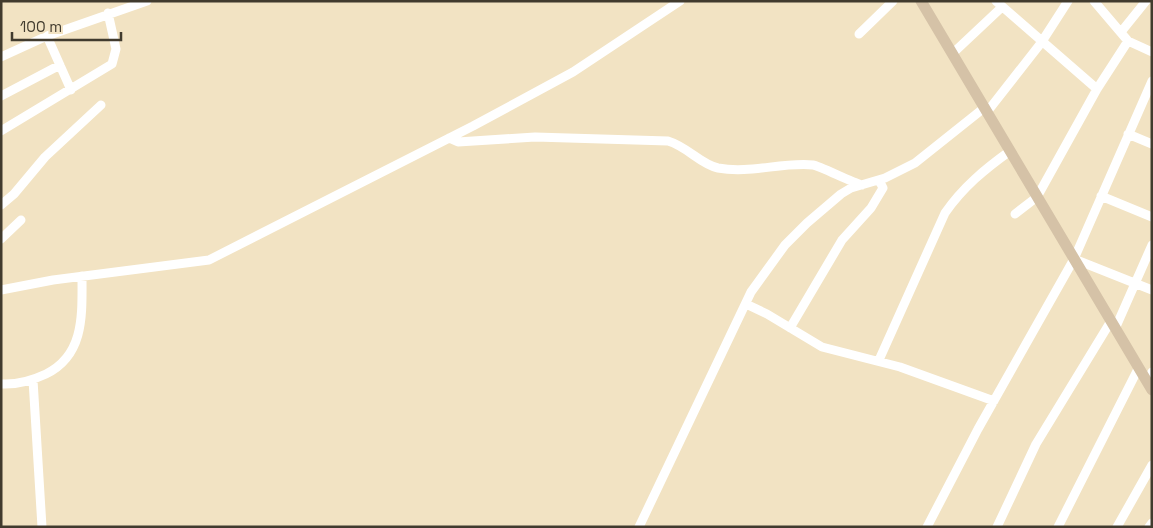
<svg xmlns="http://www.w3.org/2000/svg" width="1153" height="528" font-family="'Space Grotesk',sans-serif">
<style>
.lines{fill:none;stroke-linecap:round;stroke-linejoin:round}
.street{stroke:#fff;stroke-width:9}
.secondary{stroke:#d5c2a7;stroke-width:11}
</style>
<rect width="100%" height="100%" fill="#f2e3c3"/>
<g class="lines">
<path class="street" d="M 996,1 L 1097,89
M 1094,1 L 1128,41 L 1152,52
M 1121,32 L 1146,1
M 859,34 L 893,1
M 47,36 L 71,90
M 952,54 L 1002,7
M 1,57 L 47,36 L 147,1
M 1,96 L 60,65
M 987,112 L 1041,43 L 1068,1
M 1,131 L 112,64 L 116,49 L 108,13
M 1128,134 L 1152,144
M 449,138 L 458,142 L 535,137 L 668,141 C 688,147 700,164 718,168 C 750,174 781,162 813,165 C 820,166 851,182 862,185
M 1101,196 L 1152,217
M 1,205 L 14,194 L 45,157 L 101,105
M 1015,214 L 1037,197 L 1097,89 L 1128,41
M 1,239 L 21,220
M 1074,259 L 1152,290
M 1,290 L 53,280 L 209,260 L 473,126 L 573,72 L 680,1
M 746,304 L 767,314 L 822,347 L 900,367 L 994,401
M 790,328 L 842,240 L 871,208 L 883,188 L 879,180
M 1115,329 L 1152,245
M 879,360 L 945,213 C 963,187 985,169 1010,151
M 33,380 L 42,527
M 1147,382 L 1152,372
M 1,384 C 18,385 31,381 46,374 C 85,355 82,314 82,276
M 639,527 L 751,292 L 785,245 L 807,223 L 841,194 L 851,188 L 885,178 L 915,163 L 984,108
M 927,527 L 978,429 L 1074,259 L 1152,81
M 997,527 L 1036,444 L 1111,321
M 1058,527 L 1138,369
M 1117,527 L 1152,465
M 1149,527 L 1152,523"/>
<path class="secondary" d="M 921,1 L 1152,390"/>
</g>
<rect width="1153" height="528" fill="none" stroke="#413b2e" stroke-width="5"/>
<path d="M12 32v8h109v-8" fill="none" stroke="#413b2e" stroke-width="2.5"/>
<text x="20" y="32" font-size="15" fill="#413b2e" stroke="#f2e3c3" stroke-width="4" paint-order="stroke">100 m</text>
</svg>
